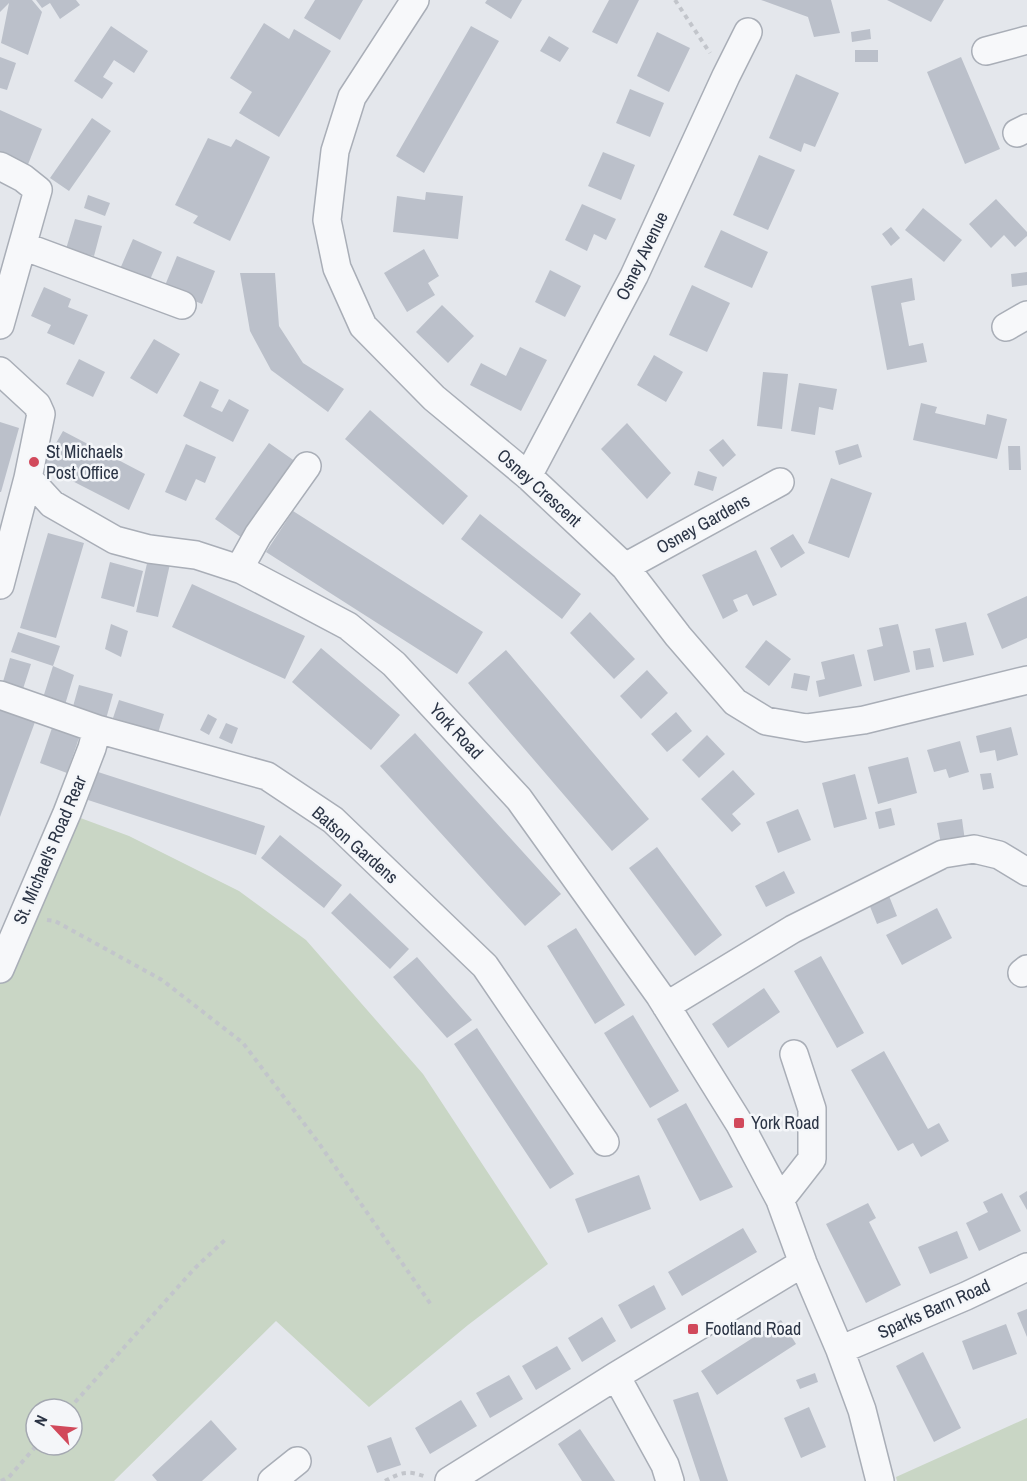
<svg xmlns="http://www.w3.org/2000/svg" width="1027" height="1481" font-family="'Archivo Narrow',sans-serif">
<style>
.green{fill:#c9d6c5;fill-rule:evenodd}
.building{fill:#bbc0ca}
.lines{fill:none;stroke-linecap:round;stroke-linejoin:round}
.minor-casing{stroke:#a9aeb7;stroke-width:30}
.path{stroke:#c2c5cb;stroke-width:4;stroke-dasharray:4.5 4.5;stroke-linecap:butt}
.minor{stroke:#f7f8fa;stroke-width:27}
.poi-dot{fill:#d1495b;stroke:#f4f6f9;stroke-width:2}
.labels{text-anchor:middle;stroke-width:5;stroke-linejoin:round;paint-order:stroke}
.street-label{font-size:18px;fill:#2b3445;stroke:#f4f6f9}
.poi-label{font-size:18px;fill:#2b3445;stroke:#f4f6f9;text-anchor:start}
</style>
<rect width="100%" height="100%" fill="#e4e7ec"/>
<path class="green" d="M 67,813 L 129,836 L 239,891 L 306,940 L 423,1074 L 548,1264 L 468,1325 L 369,1407 L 276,1321 L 114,1481 L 0,1481 L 0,969 ZM 36,1409 L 72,1409 L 72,1445 L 36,1445 Z
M 1027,1418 L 1027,1481 L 897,1481 L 896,1477 Z"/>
<path class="building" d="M 0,0 L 32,0 L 42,12 L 28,55 L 1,43 L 9,3 L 0,12 Z
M 36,0 L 76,0 L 80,5 L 60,19 L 50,3 L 42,8 Z
M 315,0 L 363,0 L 340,40 L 304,18 Z
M 487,0 L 522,0 L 511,19 L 485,3 Z
M 609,0 L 639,0 L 617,44 L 592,32 Z
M 761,0 L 831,0 L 840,33 L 814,37 L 808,17 Z
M 887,0 L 944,0 L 931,22 Z
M 264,23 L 289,39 L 294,29 L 331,51 L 279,137 L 239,113 L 252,92 L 230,78 Z
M 111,26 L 148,51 L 134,73 L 114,60 L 103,77 L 113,83 L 102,99 L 74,81 Z
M 471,26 L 499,41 L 424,173 L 396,156 Z
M 870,29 L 871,39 L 852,42 L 851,32 Z
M 657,32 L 690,48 L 669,92 L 637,76 Z
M 549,36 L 569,48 L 560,62 L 540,51 Z
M 855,50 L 878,50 L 878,62 L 855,62 Z
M 0,57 L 16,63 L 7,90 L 0,88 Z
M 961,57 L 1000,149 L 965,164 L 927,72 Z
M 796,74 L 839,93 L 815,147 L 804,143 L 801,152 L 769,138 Z
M 630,89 L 664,103 L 650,137 L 616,123 Z
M 0,110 L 42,129 L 27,167 L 0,155 Z
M 92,118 L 111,131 L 69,191 L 50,178 Z
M 208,138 L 231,147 L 236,139 L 270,157 L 230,241 L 193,223 L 198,216 L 175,205 Z
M 603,152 L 635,165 L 621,200 L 588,186 Z
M 759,155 L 795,170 L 768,230 L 733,215 Z
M 426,192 L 463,196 L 458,239 L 393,232 L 397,196 L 425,200 Z
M 88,195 L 110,203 L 105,216 L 84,208 Z
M 996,199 L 1027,232 L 1027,236 L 1015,247 L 1004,235 L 991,248 L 969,224 Z
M 582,204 L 616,219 L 606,240 L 594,234 L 587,251 L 565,240 Z
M 923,208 L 962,240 L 944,262 L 905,230 Z
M 75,219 L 102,226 L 94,256 L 66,249 Z
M 891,227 L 900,238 L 891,246 L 882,234 Z
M 721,230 L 768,252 L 752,288 L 704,267 Z
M 133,239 L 162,252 L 149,282 L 120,269 Z
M 424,249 L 439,276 L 428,283 L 435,295 L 407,312 L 384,273 Z
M 177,256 L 215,271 L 202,304 L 164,288 Z
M 550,270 L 581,286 L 565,317 L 535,302 Z
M 1027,272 L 1027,285 L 1012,287 L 1011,274 Z
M 240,273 L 275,273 L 279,326 L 303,363 L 344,389 L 328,412 L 271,370 L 250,331 Z
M 912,278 L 915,300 L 901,303 L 909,346 L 923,343 L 927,362 L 887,370 L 871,286 Z
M 692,285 L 730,303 L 707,352 L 669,335 Z
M 44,287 L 71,299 L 68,307 L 88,315 L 74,345 L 47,333 L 51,325 L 31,316 Z
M 442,305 L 474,336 L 448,363 L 416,332 Z
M 154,339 L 180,354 L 157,394 L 130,378 Z
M 520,347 L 547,360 L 521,411 L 470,385 L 481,363 L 506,376 Z
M 654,355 L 683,372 L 666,402 L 637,385 Z
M 79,359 L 105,372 L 93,397 L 66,384 Z
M 763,372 L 788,374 L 782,429 L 757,426 Z
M 200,381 L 219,390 L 211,407 L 222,412 L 229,399 L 249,410 L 233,442 L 183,416 Z
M 799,383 L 837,389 L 833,410 L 819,407 L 815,435 L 791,431 Z
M 921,403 L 937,407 L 935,413 L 985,425 L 987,414 L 1007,419 L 997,459 L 913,440 Z
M 370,410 L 468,496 L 443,525 L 345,439 Z
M 0,422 L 19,428 L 1,492 L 0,492 Z
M 627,423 L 671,473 L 647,499 L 601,449 Z
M 63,431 L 145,474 L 129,510 L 43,466 Z
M 723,439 L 736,455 L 723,467 L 709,450 Z
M 269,443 L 299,464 L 245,540 L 215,519 Z
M 186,444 L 216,457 L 205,483 L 196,479 L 186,501 L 165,492 Z
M 858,444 L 862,457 L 839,465 L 835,451 Z
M 1008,446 L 1020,446 L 1021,470 L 1009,470 Z
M 698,471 L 717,477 L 713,491 L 694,485 Z
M 831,478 L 872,493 L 849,558 L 808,543 Z
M 293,511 L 483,632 L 457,674 L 266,552 Z
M 480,514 L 581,594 L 562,619 L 461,539 Z
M 48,533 L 84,543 L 56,638 L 20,628 Z
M 793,534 L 805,553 L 781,568 L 770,548 Z
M 756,550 L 777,595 L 753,606 L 747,594 L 733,600 L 738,611 L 723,619 L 702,575 Z
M 148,559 L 170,564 L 158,617 L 136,612 Z
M 110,562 L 143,571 L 134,607 L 101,598 Z
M 192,584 L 305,636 L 285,679 L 172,627 Z
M 1027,596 L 1027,638 L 1002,649 L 987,614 Z
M 590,612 L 635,659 L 614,679 L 570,633 Z
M 966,622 L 974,655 L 943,662 L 935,629 Z
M 111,624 L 128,631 L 121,657 L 105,649 Z
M 898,624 L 910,672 L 874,681 L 867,650 L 883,646 L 879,628 Z
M 18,632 L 60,646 L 53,666 L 11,652 Z
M 766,640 L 791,659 L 769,686 L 745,667 Z
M 321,648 L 400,715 L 371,750 L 292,682 Z
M 930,648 L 934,667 L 916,670 L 913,651 Z
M 506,650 L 649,819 L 612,851 L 468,683 Z
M 854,654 L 862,686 L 819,697 L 816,681 L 825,679 L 821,662 Z
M 10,658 L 31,664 L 22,692 L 2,685 Z
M 53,666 L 74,675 L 64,708 L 42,701 Z
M 647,670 L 668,693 L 641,719 L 620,696 Z
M 794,673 L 810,676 L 807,691 L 791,688 Z
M 79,685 L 113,694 L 106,719 L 72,710 Z
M 119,700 L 164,714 L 158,733 L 113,718 Z
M 0,709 L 35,722 L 0,817 Z
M 676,712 L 692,731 L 667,752 L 651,734 Z
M 208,714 L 217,719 L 209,735 L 200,730 Z
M 226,723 L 238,728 L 232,744 L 219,738 Z
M 53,725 L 80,735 L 67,773 L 40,763 Z
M 1011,727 L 1018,755 L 997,761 L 995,750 L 980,753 L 976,736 Z
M 415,733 L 561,894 L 525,926 L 380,766 Z
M 707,735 L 725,754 L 699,778 L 682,760 Z
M 960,741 L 969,772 L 949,778 L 946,769 L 934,772 L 927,750 Z
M 908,757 L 917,793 L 878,804 L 868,767 Z
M 733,770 L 755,794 L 732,814 L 741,824 L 732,832 L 701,799 Z
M 98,772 L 265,826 L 256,855 L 88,800 Z
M 991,773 L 994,788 L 983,790 L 980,774 Z
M 855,774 L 867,819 L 834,828 L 822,783 Z
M 891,808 L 895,825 L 879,829 L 875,812 Z
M 798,809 L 811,840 L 778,853 L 766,822 Z
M 962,819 L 965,841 L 941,844 L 937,823 Z
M 280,835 L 342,885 L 324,908 L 261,858 Z
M 657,847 L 722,935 L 695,956 L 629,868 Z
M 784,871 L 795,893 L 766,907 L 755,886 Z
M 350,893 L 409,949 L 390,969 L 331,913 Z
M 889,896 L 897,916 L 877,924 L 869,904 Z
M 937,908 L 952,938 L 902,965 L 886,935 Z
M 576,928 L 625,1005 L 595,1024 L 547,946 Z
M 821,956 L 864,1033 L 837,1048 L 794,971 Z
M 417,957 L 472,1020 L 447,1038 L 393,977 Z
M 764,988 L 780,1012 L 728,1048 L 712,1024 Z
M 633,1015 L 679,1091 L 650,1108 L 604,1033 Z
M 477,1028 L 574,1174 L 550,1189 L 454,1044 Z
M 884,1051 L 928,1129 L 939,1123 L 949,1141 L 921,1157 L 913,1143 L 898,1151 L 851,1070 Z
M 686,1103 L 733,1187 L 700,1201 L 657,1119 Z
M 639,1175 L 651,1209 L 588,1233 L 575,1199 Z
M 1027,1191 L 1027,1210 L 1019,1196 Z
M 1002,1193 L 1021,1231 L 979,1251 L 966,1223 L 988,1212 L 983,1202 Z
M 868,1203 L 876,1218 L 869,1222 L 901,1285 L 866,1303 L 826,1224 Z
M 743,1228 L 757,1252 L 682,1296 L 668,1272 Z
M 957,1231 L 968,1258 L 930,1274 L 918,1247 Z
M 654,1285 L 666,1309 L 631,1329 L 618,1305 Z
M 1027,1309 L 1027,1337 L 1017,1313 Z
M 602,1317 L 616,1341 L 582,1362 L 568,1338 Z
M 781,1320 L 796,1344 L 717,1395 L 701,1371 Z
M 1006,1324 L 1017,1354 L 973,1370 L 962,1341 Z
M 557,1346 L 571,1369 L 536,1390 L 522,1366 Z
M 923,1352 L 961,1428 L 934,1442 L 896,1366 Z
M 815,1373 L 818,1382 L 800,1389 L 796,1380 Z
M 509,1375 L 523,1399 L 490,1418 L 476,1393 Z
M 698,1392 L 728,1481 L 700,1481 L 673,1400 Z
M 461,1400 L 477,1426 L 430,1454 L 415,1428 Z
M 809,1407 L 826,1447 L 801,1458 L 784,1418 Z
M 211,1420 L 237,1449 L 202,1481 L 157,1481 L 152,1475 Z
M 580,1429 L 615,1481 L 582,1481 L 558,1444 Z
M 391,1437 L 401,1465 L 377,1473 L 367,1446 Z"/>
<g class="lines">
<defs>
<path id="minor" d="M 415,0 L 352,97 L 335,151 L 327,220 L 337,268 L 363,326 L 434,398 L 528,476 L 625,567 L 678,636 L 735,702 L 766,721 L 806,728 L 864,720 L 1027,680
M 986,51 L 1027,40
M 1017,133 L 1027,128
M 0,166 L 23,178 L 38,190 L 0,325
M 23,246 L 182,305
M 1006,327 L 1027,315
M 0,371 L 37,405 L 41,414 L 28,478 L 0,585
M 528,476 L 634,276 L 726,76 L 748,32
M 28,478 L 52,504 L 115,540 L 149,549 L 196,555 L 242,570 L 348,626 L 394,664 L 519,799 L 660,996 L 739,1123 L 780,1200 L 803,1263 L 840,1350 L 862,1410 L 880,1481
M 625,567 L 780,482
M 239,569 L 258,535 L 307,466
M 0,695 L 97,729 L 267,776 L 333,820 L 485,966 L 605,1142
M 0,969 L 67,813 L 92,748 L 97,729
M 1022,973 L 1027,969
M 666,1006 L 793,929 L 943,854 L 974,849 L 999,855 L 1027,872
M 780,1200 L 812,1159 L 812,1109 L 794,1054
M 840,1350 L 966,1296 L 1027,1267
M 616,1376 L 665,1465 L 670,1481
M 272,1481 L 297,1461
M 449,1481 L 616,1376 L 803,1263"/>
</defs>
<use href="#minor" class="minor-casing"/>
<path class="path" d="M 675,0 L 710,53
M 47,920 L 55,921 L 162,980 L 243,1043 L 318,1142 L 432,1306
M 69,1409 L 195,1268 L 227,1238
M 1,1481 L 9,1477 L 37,1445
M 385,1481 C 402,1472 408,1470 426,1477"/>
<use href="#minor" class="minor"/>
</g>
<g class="poi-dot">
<circle cx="34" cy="462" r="6"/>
<rect x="733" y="1117" width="12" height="12" rx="3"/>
<rect x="687" y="1323" width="12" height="12" rx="3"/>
</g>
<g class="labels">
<g class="street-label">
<text transform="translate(642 256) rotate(-64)" y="6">Osney Avenue</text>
<text transform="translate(539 488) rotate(42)" y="6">Osney Crescent</text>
<text transform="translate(703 524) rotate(-29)" y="6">Osney Gardens</text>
<text transform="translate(456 731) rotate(47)" y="6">York Road</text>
<text transform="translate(355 845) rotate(41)" y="6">Batson Gardens</text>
<text transform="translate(50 850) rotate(-67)" y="6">St. Michael's Road Rear</text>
<text transform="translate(934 1309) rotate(-24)" y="6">Sparks Barn Road</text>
</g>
<g class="poi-label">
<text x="46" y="458">St Michaels<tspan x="46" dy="21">Post Office</tspan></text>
<text x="751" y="1129">York Road</text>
<text x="705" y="1335">Footland Road</text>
</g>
</g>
<g transform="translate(54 1427) rotate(296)"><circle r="28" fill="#f4f6f9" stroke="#a4a8b1" stroke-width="1.5"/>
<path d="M0-4.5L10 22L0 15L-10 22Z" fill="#d1495b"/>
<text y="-9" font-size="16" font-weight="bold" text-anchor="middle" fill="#2b3445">N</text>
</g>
</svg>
